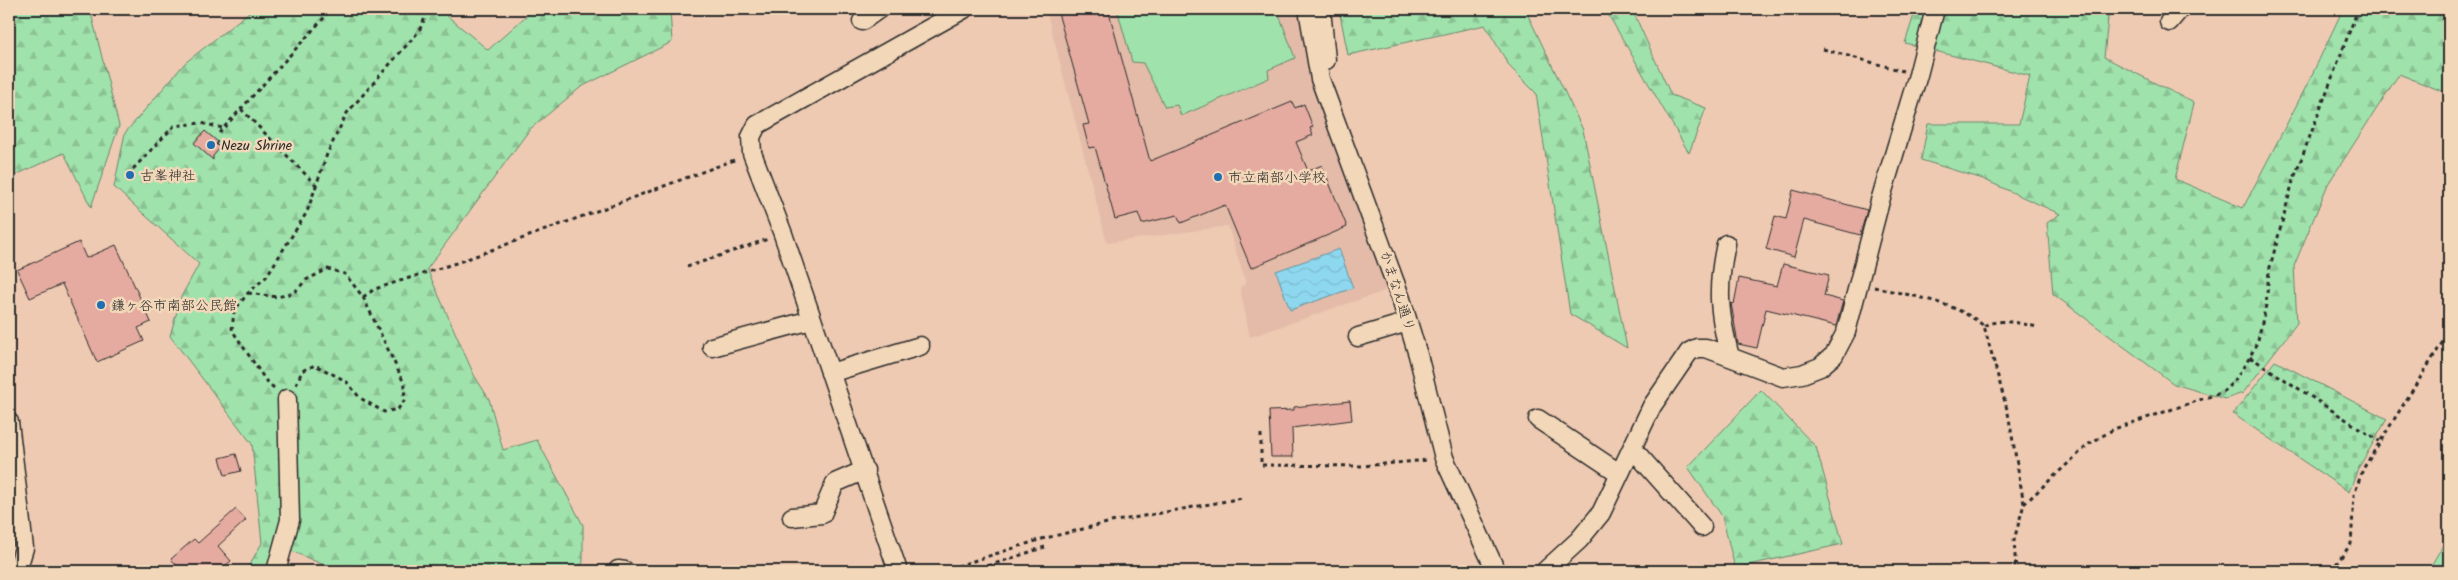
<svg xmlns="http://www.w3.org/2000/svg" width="2458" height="580" font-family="Kalam,'Klee One',sans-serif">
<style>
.built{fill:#e3bba8}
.forest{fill:url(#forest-firs);stroke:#66866c}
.cemetery{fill:url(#cemetery-stones);stroke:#66866c}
.pitch{fill:#a0e2ac;stroke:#66866c}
.water{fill:url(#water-waves);stroke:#6693a1}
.building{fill:#e5aba1;stroke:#2b2b2b}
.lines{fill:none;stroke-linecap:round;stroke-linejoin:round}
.minor-casing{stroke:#2b2b2b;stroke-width:21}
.path{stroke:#2b2b2b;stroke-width:3;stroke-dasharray:4 4;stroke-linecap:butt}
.minor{stroke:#f2d7b9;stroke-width:18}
.poi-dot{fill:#1f6fb2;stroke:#f2d7b9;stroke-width:2}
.labels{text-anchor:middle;stroke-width:5;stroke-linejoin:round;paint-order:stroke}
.poi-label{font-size:14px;fill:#2b2b2b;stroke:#f2d7b9;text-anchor:start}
.street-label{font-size:14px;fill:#2b2b2b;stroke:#f2d7b9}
</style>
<defs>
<pattern id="forest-firs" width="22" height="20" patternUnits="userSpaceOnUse" patternTransform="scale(1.25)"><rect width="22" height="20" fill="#a0e2ac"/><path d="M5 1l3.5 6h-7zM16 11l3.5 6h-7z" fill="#8ac294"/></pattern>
<pattern id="cemetery-stones" width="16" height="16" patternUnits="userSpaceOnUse" patternTransform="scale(1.25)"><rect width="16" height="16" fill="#a0e2ac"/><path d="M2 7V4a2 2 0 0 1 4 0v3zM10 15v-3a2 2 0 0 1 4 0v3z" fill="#8ac294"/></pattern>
<pattern id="water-waves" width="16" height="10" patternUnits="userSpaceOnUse" patternTransform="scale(1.25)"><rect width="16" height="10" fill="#8ed8ef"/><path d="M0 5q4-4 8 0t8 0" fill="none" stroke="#7bbacd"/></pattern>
</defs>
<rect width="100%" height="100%" fill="#eecab2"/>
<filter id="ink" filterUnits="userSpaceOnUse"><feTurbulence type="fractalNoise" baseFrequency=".02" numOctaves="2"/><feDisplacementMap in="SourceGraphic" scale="10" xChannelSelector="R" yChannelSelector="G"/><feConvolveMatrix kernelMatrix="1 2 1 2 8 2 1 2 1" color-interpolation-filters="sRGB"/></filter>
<g filter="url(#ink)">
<path class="built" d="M 1046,9 L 1299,9 L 1328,128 L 1390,289 L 1250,337 L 1240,288 L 1246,283 L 1228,226 L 1107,243 Z"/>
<path class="forest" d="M 9,9 L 90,9 L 119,126 L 91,207 L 64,153 L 9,178 Z
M 253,9 L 439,9 L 488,50 L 534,9 L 670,9 L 672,42 L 581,87 L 530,129 L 427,269 L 474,375 L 489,399 L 503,450 L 537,440 L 583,525 L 583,562 L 577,571 L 345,571 L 324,565 L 287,549 L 268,571 L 246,571 L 262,543 L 252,444 L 170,336 L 181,297 L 199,264 L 114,187 L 125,133 L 185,63 Z
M 1339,9 L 1525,9 L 1583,130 L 1627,348 L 1570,314 L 1536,93 L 1510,67 L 1485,25 L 1348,55 Z
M 1605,9 L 1632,9 L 1671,95 L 1706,108 L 1689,153 Z
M 1916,9 L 2109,9 L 2104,57 L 2194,103 L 2175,179 L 2243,208 L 2309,81 L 2343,9 L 2449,9 L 2449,94 L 2399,74 L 2328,184 L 2294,266 L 2297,323 L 2243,393 L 2225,399 L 2174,384 L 2053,294 L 2047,223 L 2060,214 L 1983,179 L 1921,160 L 1928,124 L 2019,124 L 2030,76 L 1905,43 Z
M 1761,390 L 1816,447 L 1843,544 L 1735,568 L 1722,516 L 1688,467 Z
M 2449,535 L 2449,571 L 2428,571 Z"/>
<path class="cemetery" d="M 2275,361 L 2387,419 L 2358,469 L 2349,492 L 2233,414 Z"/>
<path class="pitch" d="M 1117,9 L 1277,9 L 1295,58 L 1268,70 L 1269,78 L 1181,116 L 1177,105 L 1165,107 L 1143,63 L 1132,62 Z"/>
<path class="water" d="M 1339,249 L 1353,288 L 1290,310 L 1276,271 Z"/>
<path class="building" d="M 1057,9 L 1108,9 L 1150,161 L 1292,102 L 1295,108 L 1304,104 L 1313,127 L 1310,128 L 1313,135 L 1296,142 L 1308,171 L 1322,165 L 1347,227 L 1251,268 L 1225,205 L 1181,223 L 1177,215 L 1142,224 L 1138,213 L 1115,219 L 1095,147 L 1089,148 L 1083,125 L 1089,124 Z
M 205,131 L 218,142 L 216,144 L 220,148 L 213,156 L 213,160 L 194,143 Z
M 1793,190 L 1867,210 L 1860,235 L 1804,220 L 1794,257 L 1766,249 L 1775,216 L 1786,219 Z
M 79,242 L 86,258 L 116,245 L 151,322 L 138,328 L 144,341 L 97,362 L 62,284 L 30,298 L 17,270 Z
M 1783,264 L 1829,275 L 1824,296 L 1843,301 L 1836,326 L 1766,309 L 1757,348 L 1738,344 L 1731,303 L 1734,304 L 1739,278 L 1777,286 Z
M 1350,401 L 1352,420 L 1292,428 L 1293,457 L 1271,457 L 1269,411 L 1294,410 L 1294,407 Z
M 236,454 L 241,471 L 225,475 L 220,458 Z
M 236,509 L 246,520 L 218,546 L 231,561 L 219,571 L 182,571 L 171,559 L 194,539 L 198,543 Z"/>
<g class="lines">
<defs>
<path id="minor" d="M 1308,9 L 1320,79 L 1401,299 L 1418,355 L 1444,458 L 1496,571
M 1321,9 L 1326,60
M 862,21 L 879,9
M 2169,22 L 2180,9
M 1726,244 C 1716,289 1719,314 1730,357
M 1358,337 L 1408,322
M 712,347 L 811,320
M 830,373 L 920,346
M 1538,419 L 1619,473
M 9,422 L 24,548 L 18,568
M 1632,448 L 1702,527
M 792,517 L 822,514 L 835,483 L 865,470
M 618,570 L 625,571
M 276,571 L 290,520 L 287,399
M 898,571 L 783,234 L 752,153 L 751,137 L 757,125 L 964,9
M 1545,571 L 1579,540 L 1601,513 L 1652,406 L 1689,352 L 1697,348 L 1706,348 L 1783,377 L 1802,374 L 1820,367 L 1834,355 L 1846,332 L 1880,201 L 1918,75 L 1935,9"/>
</defs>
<use href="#minor" class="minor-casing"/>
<path class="path" d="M 1823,49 L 1903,71
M 241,109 L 317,186
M 219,133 L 332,9
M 133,169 L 174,126 L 201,123 L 223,128
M 687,267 L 768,239
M 1874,287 C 1911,296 1954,301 1984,326 L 2008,413 L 2024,504 L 2014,540 L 2016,571
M 248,293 L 277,297 L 294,293 L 306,280 L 328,269 L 345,274 L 363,297 L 405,385 L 404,401 L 398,409 L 384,412 L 360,398 L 346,381 L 315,365 L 302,371 L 296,385
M 363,297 L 375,289 L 459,262 L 737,159
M 1984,326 C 2000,317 2021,324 2038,327
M 2250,357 L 2379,441
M 274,388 L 266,381 L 232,330 L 234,311 L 248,293 L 266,277 L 307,212 L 327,154 L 347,113 L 419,31 L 425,18 L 425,9
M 1261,434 L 1261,465 L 1362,466 L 1428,460
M 2024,504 L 2089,444 L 2114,429 L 2223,392 L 2235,380 L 2250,357 L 2258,340 L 2266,305 L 2269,271 L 2293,181 L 2358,9
M 942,571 L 1042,539 L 1111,522 L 1243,498
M 973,571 L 1045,547
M 2331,571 L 2351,544 L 2354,495 L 2363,469 L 2449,332"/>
<use href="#minor" class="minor"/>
</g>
</g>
<g class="poi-dot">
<circle cx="211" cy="145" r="5"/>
<circle cx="130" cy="175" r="5"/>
<circle cx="1218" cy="177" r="5"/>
<circle cx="101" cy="305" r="5"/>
</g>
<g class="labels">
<g class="poi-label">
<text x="221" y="150">Nezu Shrine</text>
<text x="140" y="180">古峯神社</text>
<text x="1228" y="182">市立南部小学校</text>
<text x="111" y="310">鎌ヶ谷市南部公民館</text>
</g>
<g class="street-label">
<text transform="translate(1398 291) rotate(72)" y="5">かまなん通り</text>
</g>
</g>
<rect width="2458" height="580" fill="none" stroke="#f2d7b9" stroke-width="30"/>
<rect x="15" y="15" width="2428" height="550" fill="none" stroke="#2b2b2b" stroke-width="2" filter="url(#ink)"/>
</svg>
